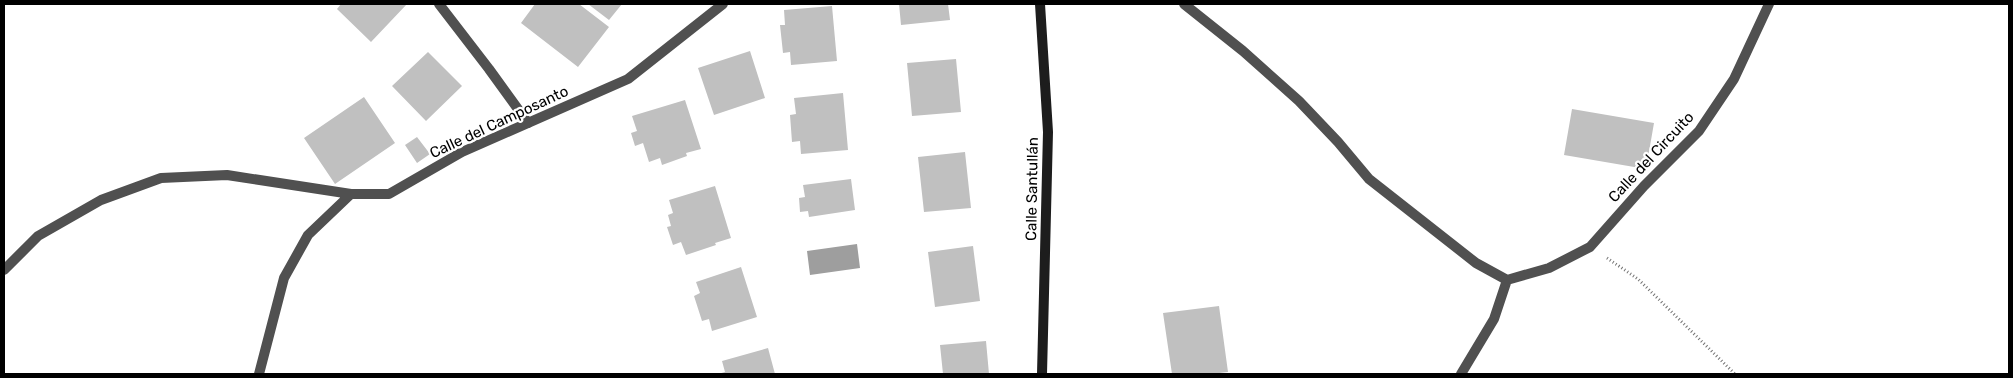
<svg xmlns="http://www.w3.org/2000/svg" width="2013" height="378" font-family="Rubik,sans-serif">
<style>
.water{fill:#9e9e9e}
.building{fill:#c0c0c0}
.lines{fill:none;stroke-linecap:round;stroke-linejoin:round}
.path{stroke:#727272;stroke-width:3;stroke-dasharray:1 2.5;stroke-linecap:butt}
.lane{stroke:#505050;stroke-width:10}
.street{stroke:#505050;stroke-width:10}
.secondary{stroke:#1d1d1d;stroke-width:10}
.labels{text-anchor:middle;stroke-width:4.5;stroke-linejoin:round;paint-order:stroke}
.street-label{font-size:15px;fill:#000;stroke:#fff}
</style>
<rect width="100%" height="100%" fill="#fff"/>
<path class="water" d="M 857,244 L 860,268 L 810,275 L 807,251 Z"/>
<path class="building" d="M 341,4 L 407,4 L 371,42 L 337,9 Z
M 535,4 L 579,4 L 609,27 L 578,67 L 521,23 Z
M 588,4 L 622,4 L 609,20 Z
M 899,4 L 948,4 L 950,20 L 901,25 Z
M 832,6 L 837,61 L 791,65 L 790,52 L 783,53 L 780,25 L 785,25 L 784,10 Z
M 750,51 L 765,98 L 714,115 L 698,68 Z
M 428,52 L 462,86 L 426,121 L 392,86 Z
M 956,59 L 961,112 L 912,116 L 907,63 Z
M 843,93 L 848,150 L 801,154 L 800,141 L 792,142 L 790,115 L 796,114 L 794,98 Z
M 364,97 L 395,143 L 335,184 L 304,138 Z
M 685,100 L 701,149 L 686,153 L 687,156 L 662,165 L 660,158 L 649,162 L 643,143 L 635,146 L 631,133 L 637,131 L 632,116 Z
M 1572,109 L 1654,123 L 1646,169 L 1564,155 Z
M 417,137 L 430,154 L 417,163 L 405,145 Z
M 965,152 L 971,208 L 924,212 L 918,157 Z
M 851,179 L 855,210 L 809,217 L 808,211 L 800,212 L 799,198 L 805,197 L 803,185 Z
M 715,186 L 731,238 L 715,243 L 716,245 L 686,255 L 681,242 L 673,245 L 667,227 L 671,226 L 668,215 L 673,213 L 669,200 Z
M 973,246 L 980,301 L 935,307 L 928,252 Z
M 741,267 L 757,317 L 712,331 L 709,319 L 702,321 L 694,296 L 700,293 L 696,282 Z
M 1219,306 L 1228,372 L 1211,374 L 1172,374 L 1163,313 Z
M 986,341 L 989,374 L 943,374 L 940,345 Z
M 768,348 L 775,374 L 718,374 L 725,372 L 722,361 Z"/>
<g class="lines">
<path class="path" d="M 1607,258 L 1638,279 L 1735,374"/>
<path class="lane" d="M 439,4 L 489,69 L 528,123"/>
<path class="street" d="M 1184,4 L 1243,51 L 1299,101 L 1338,142 L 1369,179 L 1476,263 L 1507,280 L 1549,268 L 1590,247 L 1644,186 L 1699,131 L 1734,79 L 1769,4
M 4,270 L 38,236 L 101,200 L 161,178 L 227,175 L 351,194
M 259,374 L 284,278 L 308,235 L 351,194 L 389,194 L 462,152 L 628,79 L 723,4
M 1461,374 L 1494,319 L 1507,280"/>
<path class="secondary" d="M 1040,4 L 1048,132 L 1042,374"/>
</g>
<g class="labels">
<g class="street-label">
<text transform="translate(499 122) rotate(-25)" y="5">Calle del Camposanto</text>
<text transform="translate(1651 157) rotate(-47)" y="5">Calle del Circuito</text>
<text transform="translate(1032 189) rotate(-89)" y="5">Calle Santullán</text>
</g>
</g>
<rect width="2013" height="378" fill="none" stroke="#000000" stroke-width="10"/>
</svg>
